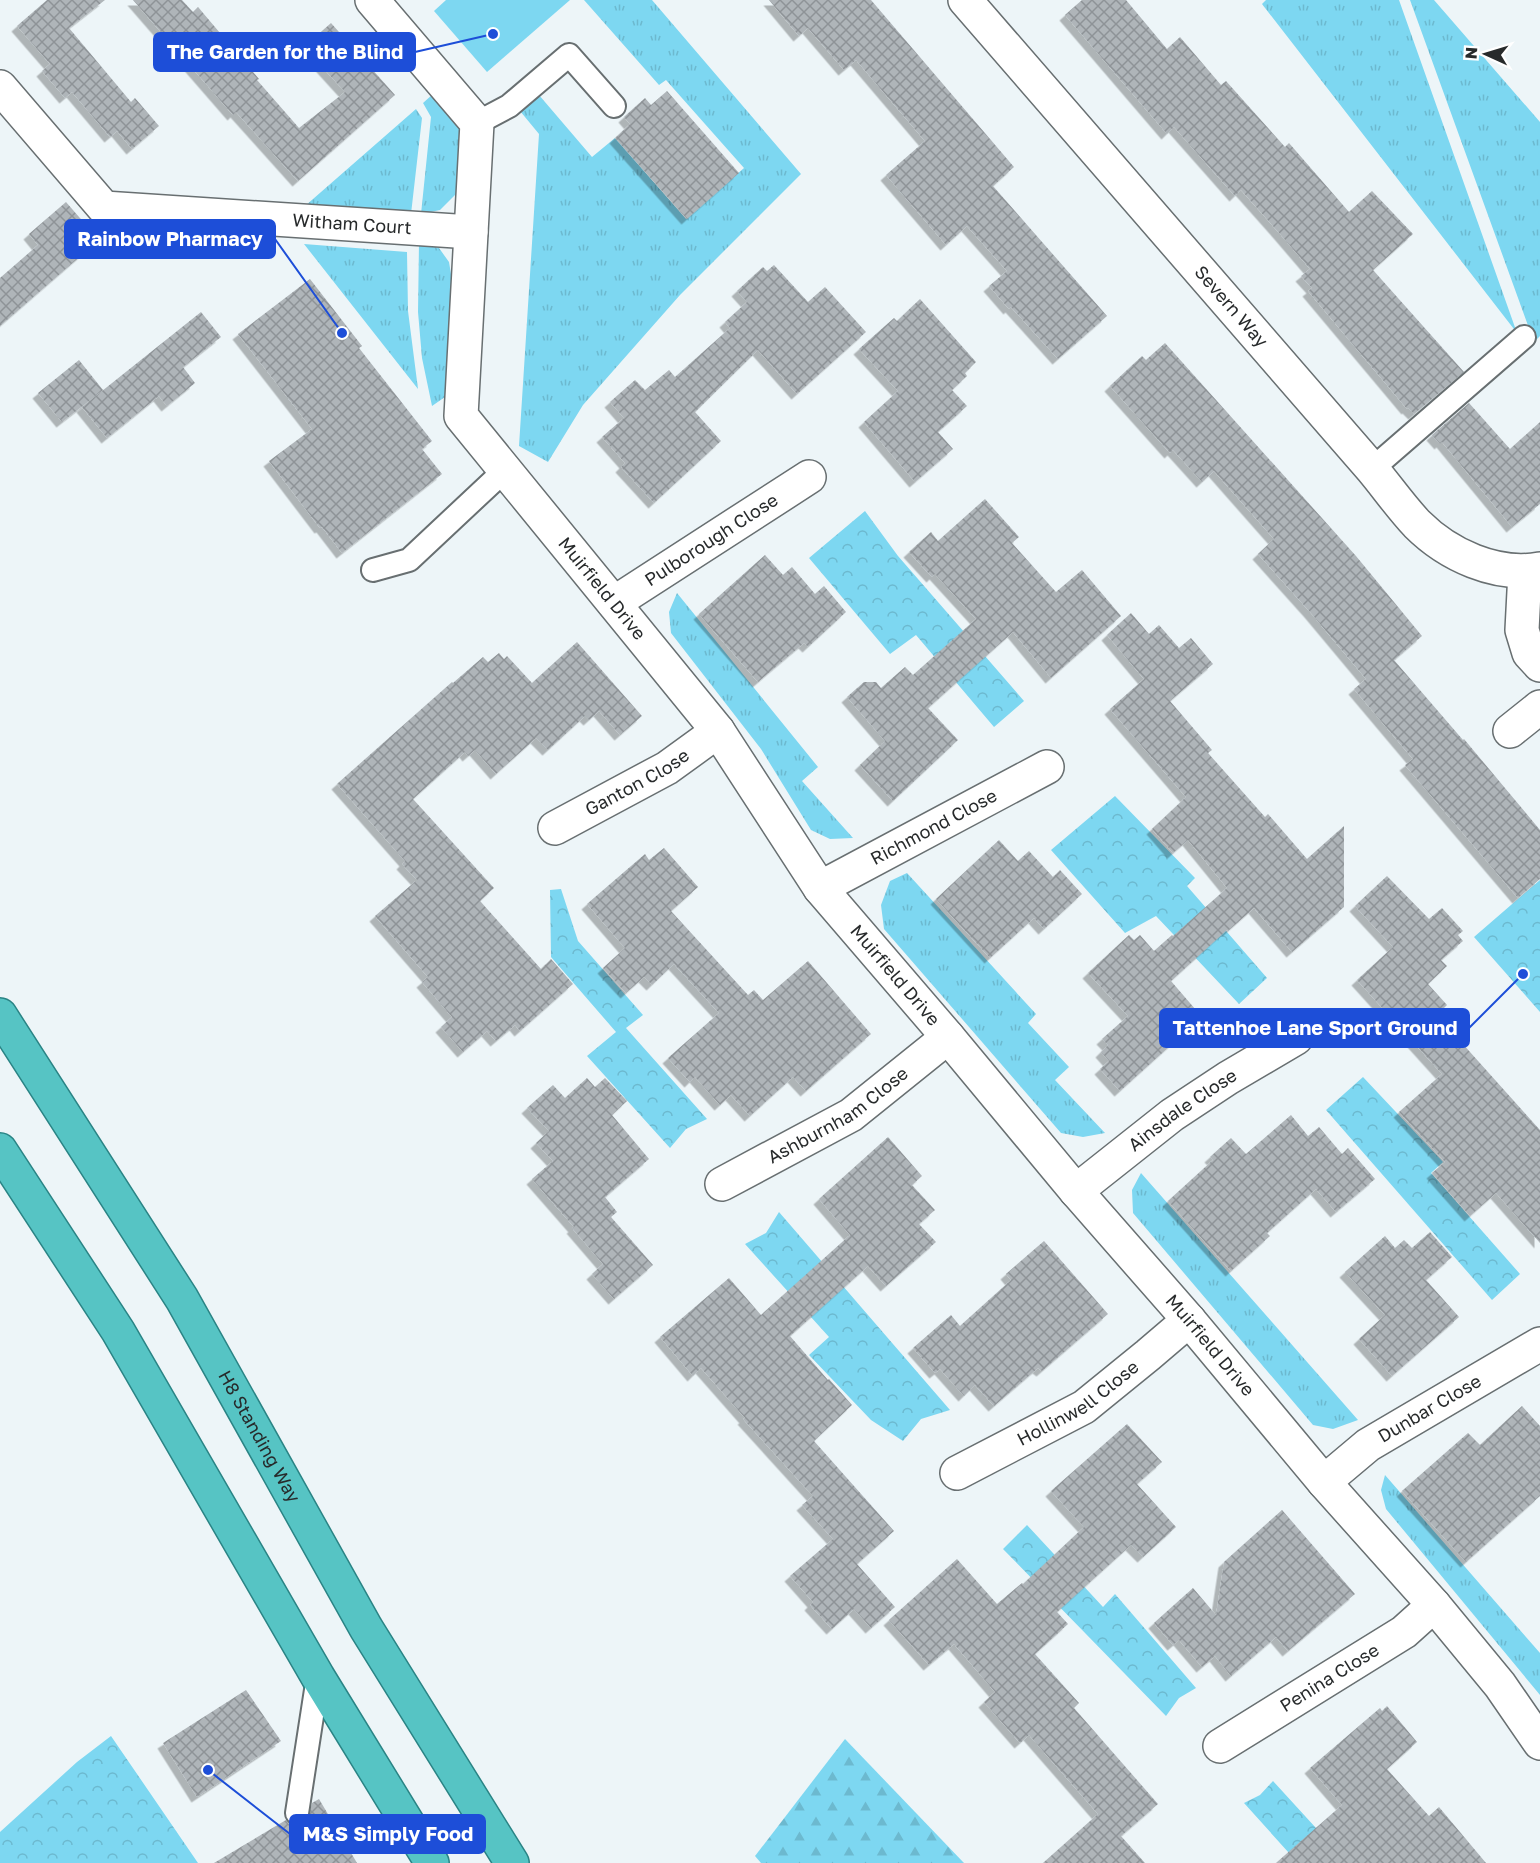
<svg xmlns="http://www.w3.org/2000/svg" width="1540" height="1863" font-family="'Golos Text',sans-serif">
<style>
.grass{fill:url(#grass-tufts)}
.forest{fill:url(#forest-firs)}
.park{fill:url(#park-crowns)}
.garden{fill:#7dd7f1}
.building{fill:url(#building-cross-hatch);filter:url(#shadow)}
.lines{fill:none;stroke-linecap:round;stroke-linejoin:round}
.service-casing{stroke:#686f71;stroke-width:26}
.minor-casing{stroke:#686f71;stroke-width:36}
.trunk-casing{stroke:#2a8485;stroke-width:36}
.service{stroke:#fff;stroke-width:22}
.minor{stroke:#fff;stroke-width:33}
.trunk{stroke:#56c4c4;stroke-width:33}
.labels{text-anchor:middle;stroke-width:4.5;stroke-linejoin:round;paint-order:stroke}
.street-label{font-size:18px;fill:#272a2b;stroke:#fff}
.leader{fill:none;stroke:#1d4ed8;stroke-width:2}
.callout-dot{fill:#1d4ed8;stroke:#fff;stroke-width:2}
.callout{fill:#1d4ed8;stroke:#1d4ed8;stroke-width:2}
.callout-label{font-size:20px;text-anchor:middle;font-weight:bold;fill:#fff}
</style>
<defs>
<pattern id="grass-tufts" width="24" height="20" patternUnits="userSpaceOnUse" patternTransform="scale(1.5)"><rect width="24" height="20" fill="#7dd7f1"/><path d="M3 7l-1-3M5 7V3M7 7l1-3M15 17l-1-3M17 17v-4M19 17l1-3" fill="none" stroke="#6cb9cf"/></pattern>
<pattern id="forest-firs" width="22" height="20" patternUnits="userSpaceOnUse" patternTransform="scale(1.5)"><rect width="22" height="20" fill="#7dd7f1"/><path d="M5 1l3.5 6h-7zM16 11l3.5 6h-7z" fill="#6cb9cf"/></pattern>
<pattern id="park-crowns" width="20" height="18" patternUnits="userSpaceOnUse" patternTransform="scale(1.5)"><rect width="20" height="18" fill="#7dd7f1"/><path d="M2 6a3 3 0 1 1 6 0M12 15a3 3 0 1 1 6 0" fill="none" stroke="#6cb9cf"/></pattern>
<pattern id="building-cross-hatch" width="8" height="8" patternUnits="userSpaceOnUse" patternTransform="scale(1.5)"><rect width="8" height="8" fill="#afb5b9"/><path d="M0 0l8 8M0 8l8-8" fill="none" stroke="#8e9397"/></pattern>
<filter id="shadow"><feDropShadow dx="-5.5" dy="5.5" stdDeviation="0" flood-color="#0004"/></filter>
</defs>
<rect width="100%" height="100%" fill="#edf5f8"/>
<path class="grass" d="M 584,0 L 652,0 L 801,174 L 680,295 L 583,405 L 548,462 L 519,446 L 539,134 L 520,111 L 539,95 L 592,157 L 615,138 L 686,219 L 744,168 L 666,80 L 659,85 Z
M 1266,0 L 1399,0 L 1517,333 L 1262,4 Z
M 1410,0 L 1434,0 L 1540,122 L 1540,336 L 1534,342 Z
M 433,94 L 460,128 L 456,194 L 440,210 L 421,214 L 431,117 L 423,103 Z
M 416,109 L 422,118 L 411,214 L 305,206 Z
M 419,243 L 439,248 L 449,262 L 452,280 L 445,397 L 432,406 L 422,358 L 418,312 Z
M 304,244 L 407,252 L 408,311 L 418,389 Z
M 677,593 L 818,767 L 802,781 L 853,838 L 830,839 L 811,830 L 761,749 L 671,633 L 669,612 Z
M 907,873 L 1036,1014 L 1028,1023 L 1069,1067 L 1055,1080 L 1105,1133 L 1083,1137 L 1061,1133 L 884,929 L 881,905 L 890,881 Z
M 1141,1173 L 1358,1420 L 1333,1429 L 1313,1425 L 1133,1213 L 1132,1190 Z
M 1385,1475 L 1540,1653 L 1540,1695 L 1386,1509 L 1381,1490 Z"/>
<path class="forest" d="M 845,1739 L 964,1863 L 761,1863 L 755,1856 Z"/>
<path class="park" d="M 865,511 L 898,556 L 1024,701 L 994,727 L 916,635 L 890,654 L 809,558 Z
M 1115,796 L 1195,878 L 1187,886 L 1267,978 L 1239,1004 L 1156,916 L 1125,933 L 1051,850 Z
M 1540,880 L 1540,1012 L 1474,937 Z
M 561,889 L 578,941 L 643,1015 L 626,1028 L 707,1119 L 686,1129 L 670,1148 L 587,1056 L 616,1032 L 551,957 L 550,890 Z
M 1363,1077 L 1443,1162 L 1431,1173 L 1520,1274 L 1492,1300 L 1326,1110 Z
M 779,1212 L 950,1410 L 921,1419 L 903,1441 L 871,1420 L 809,1355 L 829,1337 L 745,1244 L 766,1233 Z
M 1027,1525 L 1103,1607 L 1115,1594 L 1196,1688 L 1179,1698 L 1166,1716 L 1003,1549 Z
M 111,1736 L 198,1863 L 0,1863 L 0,1832 L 77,1762 Z
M 1273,1781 L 1348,1863 L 1298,1863 L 1244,1803 L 1260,1795 Z"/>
<path class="garden" d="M 446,0 L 570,0 L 487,72 L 434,11 Z"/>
<path class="building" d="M 47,0 L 105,0 L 69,28 L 131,102 L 135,98 L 159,126 L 132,149 L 117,131 L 110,137 L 72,92 L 65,98 L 42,71 L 50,64 L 17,26 Z
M 133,0 L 182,0 L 193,12 L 198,7 L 259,79 L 257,80 L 299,128 L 345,92 L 304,47 L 331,23 L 395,95 L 298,181 L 236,112 L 233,115 Z
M 769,0 L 871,0 L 1014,167 L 993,186 L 1107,316 L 1058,359 L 1011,307 L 1009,309 L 989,286 L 1007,271 L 967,226 L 946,245 L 886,175 L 925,141 L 856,60 L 844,70 L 808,28 L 799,36 Z
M 1082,0 L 1126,0 L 1167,49 L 1180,37 L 1221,85 L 1226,81 L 1285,147 L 1289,143 L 1349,212 L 1372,191 L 1413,234 L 1373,270 L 1464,372 L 1414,414 L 1408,408 L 1407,409 L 1308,291 L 1312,288 L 1301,276 L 1310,269 L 1280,234 L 1241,190 L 1235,196 L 1174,127 L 1167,134 L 1065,15 Z
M 667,91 L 739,173 L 687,219 L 615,138 L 630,124 L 624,117 L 645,98 L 651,105 Z
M 66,202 L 99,240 L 0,326 L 0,278 L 38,245 L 29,234 Z
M 774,265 L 808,302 L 825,287 L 866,332 L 797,394 L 758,350 L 695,412 L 721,441 L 654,503 L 621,467 L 625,463 L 602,437 L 624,418 L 610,402 L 635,380 L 645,390 L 669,370 L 675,377 L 730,328 L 725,322 L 747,302 L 737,291 L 763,267 L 767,271 Z
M 310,279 L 362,346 L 359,348 L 432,441 L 422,449 L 442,474 L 342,553 L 322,527 L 320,528 L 269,461 L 312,429 L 238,334 Z
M 920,299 L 976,362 L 965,373 L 967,376 L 952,390 L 967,406 L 938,432 L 953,449 L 915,482 L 864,422 L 898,391 L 859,349 L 894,318 L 897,321 Z
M 201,312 L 221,337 L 183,367 L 195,383 L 167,406 L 159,396 L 107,438 L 82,407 Z
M 1165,343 L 1356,556 L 1422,636 L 1394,660 L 1463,740 L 1464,739 L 1540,830 L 1540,879 L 1518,898 L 1405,765 L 1413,759 L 1354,689 L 1366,679 L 1310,612 L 1258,554 L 1274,539 L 1214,471 L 1202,482 L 1173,450 L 1170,453 L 1110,386 L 1142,356 L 1146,360 Z
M 79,360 L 103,390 L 62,422 L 38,393 Z
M 1469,403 L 1510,449 L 1540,422 L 1540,504 L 1512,527 L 1442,442 L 1440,444 L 1432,435 Z
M 985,499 L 1019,537 L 1012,543 L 1056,592 L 1082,570 L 1121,616 L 1051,678 L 1013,632 L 928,708 L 958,740 L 893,801 L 860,765 L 885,741 L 847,697 L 864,682 L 876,682 L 881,688 L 905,667 L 913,675 L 976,619 L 935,574 L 932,577 L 909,552 L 931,532 L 938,541 Z
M 765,555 L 783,575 L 792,567 L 815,594 L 824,586 L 846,612 L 808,647 L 804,643 L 758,682 L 699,614 Z
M 1131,613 L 1149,634 L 1159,625 L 1179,648 L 1191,638 L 1213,664 L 1170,701 L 1212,750 L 1208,753 L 1265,817 L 1268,814 L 1307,859 L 1344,826 L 1344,907 L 1292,952 L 1254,908 L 1228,931 L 1227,930 L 1171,981 L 1202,1017 L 1120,1091 L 1100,1069 L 1109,1061 L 1101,1052 L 1108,1045 L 1102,1039 L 1128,1016 L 1088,973 L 1129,935 L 1134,940 L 1140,935 L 1154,951 L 1172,935 L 1173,936 L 1227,888 L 1188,840 L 1173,853 L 1152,829 L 1186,797 L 1110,709 L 1144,679 L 1107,635 Z
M 577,642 L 642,716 L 620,735 L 599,711 L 589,720 L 585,716 L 548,750 L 536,738 L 496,774 L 475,750 L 468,756 L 465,752 L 413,799 L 494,888 L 480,901 L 541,969 L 551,959 L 573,984 L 520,1031 L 515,1025 L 496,1041 L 487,1031 L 463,1052 L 441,1027 L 452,1017 L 422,982 L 428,977 L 375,916 L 417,880 L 402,864 L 405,861 L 337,784 L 452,682 L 453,683 L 483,657 L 488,662 L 499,653 L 504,659 L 507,656 L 532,683 Z
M 999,840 L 1018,861 L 1029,851 L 1053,877 L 1060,870 L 1082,894 L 1044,929 L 1034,918 L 990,958 L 936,899 Z
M 664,848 L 698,887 L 671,911 L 748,995 L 754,990 L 763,1000 L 808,961 L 871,1034 L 806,1091 L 793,1077 L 750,1116 L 731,1095 L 720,1105 L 695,1077 L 690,1082 L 668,1058 L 719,1013 L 674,964 L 652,985 L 644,977 L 626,993 L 603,968 L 625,948 L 587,904 L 645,854 L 649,860 Z
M 1387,876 L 1429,919 L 1442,908 L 1463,931 L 1458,935 L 1463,941 L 1441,960 L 1447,966 L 1428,984 L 1447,1005 L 1443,1009 L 1450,1017 L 1444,1023 L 1540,1130 L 1540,1243 L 1496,1193 L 1470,1216 L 1432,1173 L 1445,1162 L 1399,1112 L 1442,1074 L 1357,980 L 1393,947 L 1355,906 Z
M 587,1078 L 595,1087 L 605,1078 L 627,1101 L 612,1115 L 649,1159 L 605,1197 L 617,1212 L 611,1217 L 653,1265 L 614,1299 L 592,1274 L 603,1264 L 572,1228 L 574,1227 L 532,1179 L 553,1161 L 536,1143 L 549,1131 L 527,1108 L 553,1085 L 565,1098 Z
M 1291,1115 L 1308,1136 L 1319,1127 L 1342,1154 L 1348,1148 L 1375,1179 L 1336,1212 L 1316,1189 L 1267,1233 L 1270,1236 L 1231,1271 L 1168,1201 L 1213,1160 L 1210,1157 L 1231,1138 L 1246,1154 Z
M 888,1137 L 922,1176 L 912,1185 L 935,1210 L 919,1224 L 936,1242 L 886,1286 L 868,1266 L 790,1336 L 828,1380 L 829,1379 L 852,1405 L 814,1441 L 894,1531 L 857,1564 L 895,1607 L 871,1628 L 854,1609 L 832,1629 L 810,1605 L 813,1602 L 790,1576 L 833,1539 L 802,1505 L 813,1496 L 743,1419 L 745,1418 L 701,1368 L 693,1376 L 660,1337 L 729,1278 L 761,1315 L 850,1235 L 819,1199 Z
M 1430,1232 L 1452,1257 L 1426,1280 L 1459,1317 L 1392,1376 L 1359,1339 L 1385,1315 L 1345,1272 L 1385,1236 L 1395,1248 L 1404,1240 L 1412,1248 Z
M 1044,1241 L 1108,1314 L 1042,1371 L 1038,1368 L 994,1406 L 975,1385 L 964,1396 L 940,1369 L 935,1373 L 913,1348 L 951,1315 L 960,1326 L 1011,1280 L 1006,1274 Z
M 1522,1406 L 1540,1426 L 1540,1496 L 1466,1562 L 1402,1491 L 1468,1433 L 1480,1445 Z
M 1127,1424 L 1162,1462 L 1137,1484 L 1176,1527 L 1143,1557 L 1131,1545 L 1057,1612 L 1068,1624 L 1035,1654 L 1079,1703 L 1074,1708 L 1158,1804 L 1121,1836 L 1145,1863 L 1043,1863 L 1098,1814 L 1029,1735 L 1020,1743 L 984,1702 L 995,1692 L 954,1644 L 929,1665 L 889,1620 L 957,1559 L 997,1604 L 1022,1583 L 1023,1584 L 1084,1527 L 1051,1491 Z
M 1282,1510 L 1355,1594 L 1288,1651 L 1276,1637 L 1231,1676 L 1215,1656 L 1202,1667 L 1179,1640 L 1173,1645 L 1154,1623 L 1193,1588 L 1216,1615 L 1224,1562 Z
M 246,1690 L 281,1741 L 197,1797 L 163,1743 Z
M 1387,1706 L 1417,1742 L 1387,1769 L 1429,1816 L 1439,1807 L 1486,1863 L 1276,1863 L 1342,1805 L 1310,1768 L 1380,1708 L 1382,1711 Z
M 319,1799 L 357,1863 L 214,1863 L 286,1820 L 289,1824 L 294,1826 L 302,1825 L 308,1821 L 312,1803 Z"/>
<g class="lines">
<defs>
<path id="service" d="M 477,123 L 509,106 L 569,55 L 614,106
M 1372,469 L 1524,337
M 373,570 L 409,560 L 505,470
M 297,1813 L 318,1677"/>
<g id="minor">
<path id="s1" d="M 372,0 L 477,123 L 461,416 L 718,731 L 820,888 L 948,1037 L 1076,1191 L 1189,1320 L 1324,1482 L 1434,1605 L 1500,1685 L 1540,1743"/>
<path id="s2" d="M 965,0 L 1372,469 C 1387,487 1401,507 1417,524 C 1448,555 1496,577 1540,569"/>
<path id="s3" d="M 0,87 L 104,208 L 471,232"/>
<path d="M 1525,572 L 1522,630 L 1529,653 L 1540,665"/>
<path id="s4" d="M 614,603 L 809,477"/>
<path d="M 1510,731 L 1540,707"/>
<path id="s5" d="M 555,828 L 667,768 L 718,731"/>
<path id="s6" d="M 820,888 L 1047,767"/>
<path id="s7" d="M 722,1184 L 851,1115 L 948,1037"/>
<path id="s8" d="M 1076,1191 L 1172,1115 L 1228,1078 L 1296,1038"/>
<path id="s9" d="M 957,1473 L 1084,1407 L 1148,1355 L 1189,1320"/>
<path id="s10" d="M 1324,1482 L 1368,1445 L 1540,1344"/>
<path id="s11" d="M 1220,1746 L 1404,1632 L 1434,1605"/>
</g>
<g id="trunk">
<path id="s12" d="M 0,1015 L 182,1299 L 366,1628 L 512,1863"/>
<path d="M 0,1150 L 118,1331 L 318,1677 L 432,1863"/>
</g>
</defs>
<use href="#service" class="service-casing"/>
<use href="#minor" class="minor-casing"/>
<use href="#trunk" class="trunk-casing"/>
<use href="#service" class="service"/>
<use href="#minor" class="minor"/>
<use href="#trunk" class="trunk"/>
</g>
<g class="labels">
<g class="street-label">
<text dy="6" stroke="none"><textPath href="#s3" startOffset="408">Witham Court</textPath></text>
<text dy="6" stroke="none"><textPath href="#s2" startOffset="406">Severn Way</textPath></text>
<text dy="6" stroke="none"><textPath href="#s4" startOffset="116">Pulborough Close</textPath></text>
<text dy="6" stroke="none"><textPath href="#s1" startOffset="678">Muirfield Drive</textPath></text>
<text dy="6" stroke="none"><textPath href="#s5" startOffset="94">Ganton Close</textPath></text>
<text dy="6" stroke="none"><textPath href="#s6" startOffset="129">Richmond Close</textPath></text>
<text dy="6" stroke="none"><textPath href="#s1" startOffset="1164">Muirfield Drive</textPath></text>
<text dy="6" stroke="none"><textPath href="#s8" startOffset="134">Ainsdale Close</textPath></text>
<text dy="6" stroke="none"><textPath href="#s7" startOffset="135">Ashburnham Close</textPath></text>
<text dy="6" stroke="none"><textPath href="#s1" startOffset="1650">Muirfield Drive</textPath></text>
<text dy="6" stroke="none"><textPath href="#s9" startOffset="140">Hollinwell Close</textPath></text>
<text dy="6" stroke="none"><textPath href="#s10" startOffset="129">Dunbar Close</textPath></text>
<text dy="6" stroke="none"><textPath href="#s12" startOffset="495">H8 Standing Way</textPath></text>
<text dy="6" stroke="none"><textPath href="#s11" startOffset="129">Penina Close</textPath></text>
</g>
</g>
<path class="leader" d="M493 34L415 52M342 333L275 239M1523 974L1469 1028M208 1770L290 1834"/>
<g class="callout-dot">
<circle cx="493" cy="34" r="6"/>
<circle cx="342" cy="333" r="6"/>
<circle cx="1523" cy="974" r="6"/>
<circle cx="208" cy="1770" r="6"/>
</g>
<g class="callout">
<rect x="154" y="33" width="261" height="38" rx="6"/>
<rect x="65" y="220" width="210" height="38" rx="6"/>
<rect x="1160" y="1009" width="309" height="38" rx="6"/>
<rect x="290" y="1815" width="195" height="38" rx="6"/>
</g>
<g class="callout-label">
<text x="285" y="59">The Garden for the Blind</text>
<text x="170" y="246">Rainbow Pharmacy</text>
<text x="1315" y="1035">Tattenhoe Lane Sport Ground</text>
<text x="388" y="1841">M&amp;S Simply Food</text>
</g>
<g transform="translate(1486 54) rotate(274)" stroke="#ffffff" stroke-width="4.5" paint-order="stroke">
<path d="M0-4.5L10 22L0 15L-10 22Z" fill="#272a2b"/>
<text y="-9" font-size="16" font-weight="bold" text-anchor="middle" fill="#272a2b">N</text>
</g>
</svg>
